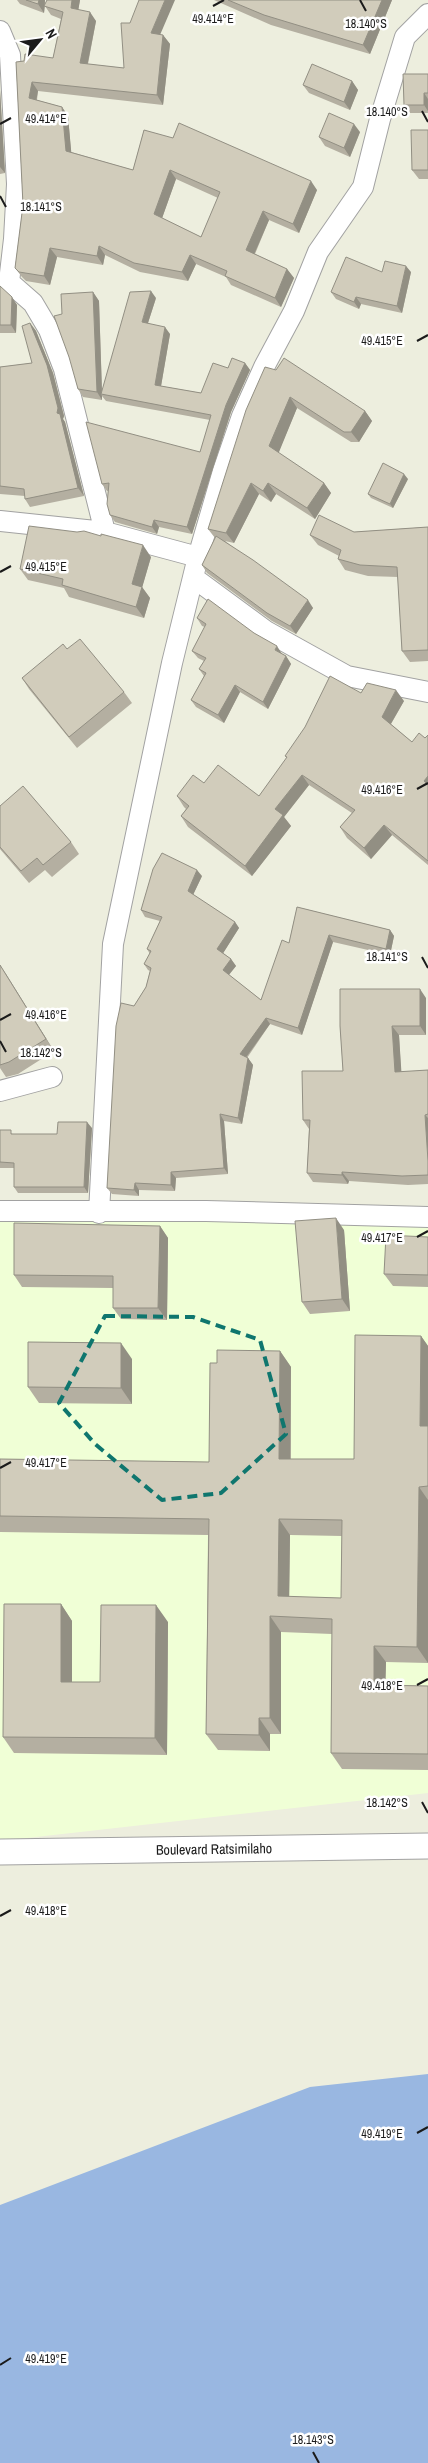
<svg xmlns="http://www.w3.org/2000/svg" width="428" height="2463" font-family="'Archivo Narrow',sans-serif">
<style>
.education{fill:#f0ffd6}
.water{fill:#99b7e1}
.lines{fill:none;stroke-linecap:round;stroke-linejoin:round}
.minor-casing{stroke:#a2a2a2;stroke-width:22}
.tertiary-casing{stroke:#a2a2a2;stroke-width:27}
.minor{stroke:#fff;stroke-width:20}
.tertiary{stroke:#fff;stroke-width:25}
.wall{fill:#b4afa1;fill-rule:evenodd}
.shaded-wall{fill:#928f83}
.building{fill:#d1ccbb;stroke:#928f83;fill-rule:evenodd}
.marked{fill:none;stroke:#0f766e;stroke-width:4;stroke-dasharray:10 6;stroke-linejoin:round}
.ticks{fill:none;stroke:#1b1b1b;stroke-width:2}
.labels{text-anchor:middle;stroke-width:5;stroke-linejoin:round;paint-order:stroke}
.street-label{font-size:14px;fill:#1b1b1b;stroke:#fff}
.ticks-label{font-size:12px;text-anchor:middle;fill:#1b1b1b;stroke:#fff;stroke-width:5;stroke-linejoin:round;paint-order:stroke}
</style>
<rect width="100%" height="100%" fill="#edeede"/>
<path class="education" d="M 105,1205 L 428,1207 L 428,1793 L 0,1841 L 0,1207 Z"/>
<path class="water" d="M 428,2074 L 428,2463 L 0,2463 L 0,2205 L 310,2087 Z"/>
<g class="lines">
<defs>
<path id="minor" d="M 0,31 L 10,55 L 17,184 L 14,239 L 9,282 L 33,303 L 49,330 L 64,369 L 105,532
M 0,521 L 105,532 L 198,557
M 194,578 L 266,631 L 347,676 L 428,692
M 0,1091 L 52,1077
M 0,1211 L 206,1211 L 428,1217
M 99,1213 L 113,944 L 172,663 L 198,557 L 223,471 L 242,416 L 264,367 L 294,311 L 318,252 L 363,187 L 380,119 L 405,37 L 428,14"/>
<g id="tertiary">
<path id="s1" d="M 0,1852 L 428,1846"/>
</g>
</defs>
<use href="#minor" class="minor-casing"/>
<use href="#tertiary" class="tertiary-casing"/>
<use href="#minor" class="minor"/>
<use href="#tertiary" class="tertiary"/>
</g>
<path class="wall" d="M 17,0 L 45,0 L 45,5 L 47,0 L 80,0 L 78,10 L 96,21 L 88,64 L 124,68 L 160,35 L 163,35 L 170,44 L 163,105 L 38,91 L 37,100 L 62,107 L 68,116 L 71,152 L 133,170 L 144,130 L 317,190 L 299,233 L 269,220 L 255,254 L 287,269 L 294,278 L 281,307 L 231,285 L 226,277 L 196,264 L 188,281 L 140,272 L 105,255 L 103,265 L 57,257 L 50,285 L 26,281 L 22,277 L 15,268 L 23,205 L 16,62 L 53,58 L 61,19 L 51,15 L 45,6 L 44,13 L 20,4 ZM 176,179 L 218,198 L 201,237 L 162,218 Z
M 214,0 L 392,0 L 370,54 L 271,25 Z
M 428,74 L 428,113 L 410,113 L 404,105 Z
M 352,81 L 358,90 L 350,110 L 309,93 L 303,85 Z
M 0,90 L 5,173 L 0,174 Z
M 428,130 L 428,179 L 419,179 L 412,170 Z
M 360,132 L 350,157 L 325,146 L 319,137 Z
M 411,272 L 402,313 L 361,304 L 359,309 L 336,299 L 331,292 Z
M 0,286 L 17,305 L 16,333 L 0,333 Z
M 93,292 L 99,301 L 102,390 L 156,298 L 148,323 L 170,334 L 161,386 L 201,393 L 228,368 L 245,363 L 250,370 L 231,412 L 192,534 L 159,527 L 157,534 L 115,522 L 110,515 L 108,491 L 107,491 L 102,484 L 200,452 L 210,420 L 106,401 L 102,396 L 102,400 L 83,397 L 78,389 L 62,314 Z
M 30,323 L 36,331 L 53,373 L 64,416 L 63,419 L 65,422 L 84,496 L 30,507 L 25,499 L 25,496 L 0,494 L 0,367 L 32,363 Z
M 265,367 L 365,411 L 372,421 L 359,442 L 351,442 L 297,408 L 278,453 L 324,483 L 331,493 L 315,519 L 276,494 L 271,502 L 259,494 L 234,543 L 225,541 L 313,608 L 296,634 L 272,621 L 207,573 L 202,565 L 215,538 L 208,529 Z
M 408,479 L 393,508 L 371,498 L 368,494 Z
M 428,527 L 428,661 L 410,662 L 402,651 L 398,577 L 368,576 L 345,570 L 338,559 L 339,556 L 318,545 L 310,535 Z
M 151,557 L 142,587 L 150,598 L 144,618 L 69,597 L 64,588 L 28,580 L 20,569 Z
M 197,618 L 286,656 L 291,664 L 268,709 L 240,692 L 224,723 L 196,707 L 191,700 L 204,676 L 199,669 L 204,661 L 198,658 L 192,651 L 205,627 L 202,626 Z
M 67,649 L 124,692 L 132,703 L 77,748 L 29,689 L 22,678 Z
M 361,693 L 404,701 L 391,724 L 412,742 L 425,738 L 428,735 L 428,865 L 392,835 L 371,859 L 347,838 L 340,827 L 352,813 L 309,785 L 284,817 L 291,826 L 252,876 L 188,827 L 181,816 L 186,809 L 184,807 L 177,796 L 204,783 L 259,796 L 287,758 L 285,756 Z
M 0,806 L 71,842 L 79,854 L 52,877 L 45,870 L 29,883 L 0,849 Z
M 202,876 L 193,895 L 235,922 L 239,928 L 223,953 L 231,959 L 236,966 L 229,975 L 261,1000 L 289,943 L 297,907 L 390,930 L 394,936 L 390,955 L 333,942 L 302,1035 L 270,1024 L 247,1058 L 248,1058 L 253,1065 L 242,1124 L 224,1121 L 228,1174 L 176,1178 L 175,1191 L 139,1190 L 139,1196 L 112,1194 L 107,1188 L 134,1006 L 146,987 L 150,971 L 148,970 L 144,964 L 150,954 L 147,949 L 160,921 L 145,917 L 141,910 Z
M 0,965 L 54,1051 L 18,1074 L 6,1077 L 0,1068 Z
M 426,998 L 426,1035 L 399,1035 L 401,1072 L 428,1070 L 428,1184 L 408,1185 L 349,1181 L 348,1184 L 313,1182 L 307,1173 L 309,1129 L 303,1120 L 343,1071 L 340,1026 Z
M 92,1128 L 88,1193 L 18,1193 L 14,1187 L 14,1168 L 0,1168 L 0,1130 L 13,1134 L 57,1134 Z
M 160,1226 L 168,1238 L 167,1320 L 121,1319 L 113,1308 L 113,1288 L 22,1287 L 14,1275 Z
M 344,1230 L 350,1311 L 310,1314 L 302,1302 Z
M 428,1237 L 428,1287 L 393,1286 L 384,1274 Z
M 421,1336 L 428,1346 L 428,1663 L 386,1662 L 385,1685 L 428,1686 L 428,1770 L 342,1769 L 331,1753 L 332,1634 L 281,1632 L 281,1734 L 270,1734 L 270,1751 L 218,1750 L 206,1734 L 208,1535 L 0,1532 L 0,1459 L 209,1462 L 217,1363 L 280,1351 L 291,1367 L 291,1459 L 354,1459 ZM 290,1535 L 342,1536 L 341,1598 L 289,1597 Z
M 132,1359 L 132,1404 L 39,1403 L 28,1387 Z
M 61,1604 L 72,1621 L 72,1682 L 100,1682 L 168,1622 L 167,1755 L 14,1753 L 3,1737 Z"/>
<path class="shaded-wall" d="M 39,0 L 45,0 L 44,13 L 38,4 Z
M 72,0 L 80,0 L 77,18 L 71,8 Z
M 165,0 L 175,0 L 157,42 L 151,33 Z
M 382,0 L 392,0 L 370,54 L 363,45 Z
M 90,12 L 96,21 L 86,72 L 80,63 Z
M 163,35 L 170,44 L 163,105 L 157,95 Z
M 352,81 L 358,90 L 350,110 L 344,102 Z
M 32,82 L 38,91 L 35,107 L 29,98 Z
M 0,90 L 5,173 L 0,167 Z
M 424,93 L 428,99 L 428,111 L 424,105 Z
M 62,107 L 68,116 L 72,160 L 66,151 Z
M 354,124 L 360,132 L 350,157 L 344,148 Z
M 170,170 L 176,179 L 160,224 L 154,214 Z
M 311,181 L 317,190 L 299,233 L 293,224 Z
M 263,211 L 269,220 L 252,259 L 246,250 Z
M 99,246 L 105,255 L 103,265 L 97,256 Z
M 50,248 L 57,257 L 50,285 L 44,276 Z
M 190,255 L 196,264 L 188,281 L 182,272 Z
M 406,266 L 411,272 L 402,313 L 397,306 Z
M 287,269 L 294,278 L 281,307 L 275,298 Z
M 151,291 L 156,298 L 146,329 L 142,322 Z
M 93,292 L 99,301 L 102,394 L 101,394 L 102,396 L 102,400 L 97,392 Z
M 12,297 L 17,305 L 16,333 L 11,325 Z
M 356,297 L 361,304 L 359,309 L 354,302 Z
M 30,323 L 36,331 L 53,373 L 64,416 L 63,419 L 65,422 L 84,496 L 78,488 Z
M 165,327 L 170,334 L 160,392 L 155,385 Z
M 245,363 L 250,370 L 231,412 L 192,534 L 187,527 L 226,405 Z
M 290,397 L 297,408 L 277,457 L 269,446 Z
M 365,411 L 372,421 L 359,442 L 351,432 Z
M 404,474 L 408,479 L 393,508 L 390,504 Z
M 251,483 L 259,494 L 234,543 L 226,533 Z
M 268,483 L 276,494 L 271,502 L 263,491 Z
M 324,483 L 331,493 L 315,519 L 307,508 Z
M 154,520 L 159,527 L 157,534 L 152,527 Z
M 143,545 L 151,557 L 140,595 L 132,584 Z
M 142,587 L 150,598 L 144,618 L 136,607 Z
M 308,600 L 313,608 L 296,634 L 290,626 Z
M 277,646 L 282,654 L 275,650 Z
M 286,656 L 291,664 L 268,709 L 263,702 Z
M 235,685 L 240,692 L 224,723 L 218,715 Z
M 396,690 L 404,701 L 389,727 L 382,717 Z
M 302,775 L 309,785 L 284,817 L 291,826 L 252,876 L 245,866 L 275,809 Z
M 428,776 L 428,787 L 424,781 Z
M 384,825 L 392,835 L 371,859 L 364,848 Z
M 197,870 L 202,876 L 192,897 L 188,891 Z
M 235,922 L 239,928 L 222,955 L 217,949 Z
M 390,930 L 394,936 L 390,955 L 386,949 Z
M 329,935 L 333,942 L 302,1035 L 298,1028 Z
M 231,959 L 236,966 L 227,977 L 223,970 Z
M 0,965 L 6,974 L 54,1051 L 46,1039 Z
M 420,989 L 426,998 L 426,1035 L 420,1026 Z
M 266,1018 L 270,1024 L 244,1060 L 240,1054 Z
M 392,1026 L 399,1035 L 402,1081 L 395,1072 Z
M 248,1058 L 253,1065 L 242,1124 L 238,1118 Z
M 220,1114 L 224,1121 L 228,1174 L 224,1168 Z
M 425,1115 L 428,1118 L 428,1161 Z
M 87,1122 L 92,1128 L 88,1193 L 84,1187 Z
M 171,1172 L 176,1178 L 175,1191 L 171,1185 Z
M 342,1172 L 349,1181 L 348,1184 L 342,1175 Z
M 135,1183 L 139,1190 L 139,1196 L 134,1190 Z
M 336,1218 L 344,1230 L 350,1311 L 342,1299 Z
M 160,1226 L 168,1238 L 167,1320 L 158,1308 Z
M 421,1336 L 428,1346 L 428,1438 L 420,1426 Z
M 121,1343 L 132,1359 L 132,1404 L 121,1388 Z
M 280,1351 L 291,1367 L 290,1475 L 279,1459 Z
M 419,1487 L 428,1500 L 428,1663 L 417,1647 Z
M 279,1519 L 290,1535 L 289,1612 L 278,1596 Z
M 61,1604 L 72,1621 L 72,1698 L 61,1682 Z
M 156,1605 L 168,1622 L 167,1755 L 155,1738 Z
M 270,1616 L 281,1632 L 281,1734 L 270,1718 Z
M 374,1646 L 386,1662 L 385,1701 L 374,1685 Z
M 259,1718 L 270,1734 L 270,1751 L 259,1735 Z"/>
<path class="building" d="M 26,0 L 39,0 L 38,4 Z
M 47,0 L 72,0 L 71,8 L 90,12 L 80,63 L 124,68 L 121,23 L 130,23 L 139,0 L 165,0 L 151,33 L 163,35 L 157,95 L 32,82 L 29,98 L 62,107 L 66,151 L 133,170 L 144,130 L 173,138 L 179,123 L 311,181 L 293,224 L 263,211 L 246,250 L 287,269 L 275,298 L 225,276 L 227,271 L 190,255 L 182,272 L 134,263 L 99,246 L 97,256 L 50,248 L 44,276 L 19,272 L 15,268 L 23,205 L 16,62 L 24,61 L 25,54 L 53,58 L 63,12 L 44,6 ZM 170,170 L 220,192 L 201,237 L 154,214 Z
M 228,0 L 382,0 L 363,45 L 264,15 Z
M 312,64 L 352,81 L 344,102 L 303,85 Z
M 403,74 L 428,74 L 428,93 L 424,93 L 424,105 L 404,105 Z
M 329,113 L 354,124 L 344,148 L 319,137 Z
M 411,130 L 428,130 L 428,170 L 412,170 Z
M 346,257 L 382,272 L 385,261 L 406,266 L 397,306 L 356,297 L 354,302 L 331,292 Z
M 0,286 L 12,297 L 11,325 L 0,325 Z
M 151,291 L 142,322 L 165,327 L 155,385 L 201,393 L 213,363 L 228,368 L 232,358 L 245,363 L 226,405 L 187,527 L 154,520 L 152,527 L 110,515 L 107,504 L 109,483 L 102,484 L 86,422 L 200,452 L 211,415 L 101,394 L 130,292 Z
M 93,292 L 97,392 L 78,389 L 69,357 L 54,316 L 62,314 L 61,294 Z
M 30,323 L 47,365 L 58,408 L 57,413 L 60,414 L 78,488 L 25,499 L 24,489 L 0,486 L 0,367 L 32,363 L 22,326 Z
M 284,358 L 365,411 L 351,432 L 344,432 L 290,397 L 269,446 L 324,483 L 307,508 L 268,483 L 263,491 L 251,483 L 226,533 L 208,529 L 246,410 L 265,367 L 276,370 Z
M 383,463 L 404,474 L 390,504 L 368,494 Z
M 319,515 L 354,532 L 428,527 L 428,650 L 402,651 L 397,567 L 360,565 L 338,559 L 341,550 L 310,535 Z
M 29,526 L 77,532 L 84,531 L 101,536 L 101,534 L 143,545 L 132,584 L 142,587 L 136,607 L 62,585 L 63,579 L 20,569 Z
M 216,536 L 253,560 L 308,600 L 290,626 L 267,613 L 202,565 Z
M 208,599 L 254,633 L 277,646 L 275,650 L 286,656 L 263,702 L 235,685 L 218,715 L 191,700 L 206,673 L 199,669 L 206,658 L 192,651 L 206,624 L 197,618 Z
M 80,639 L 124,692 L 69,737 L 22,678 L 63,644 L 67,649 Z
M 330,676 L 361,693 L 367,683 L 396,690 L 382,717 L 412,742 L 419,733 L 425,738 L 428,735 L 428,776 L 424,781 L 428,785 L 428,861 L 384,825 L 364,848 L 340,827 L 355,810 L 302,775 L 275,809 L 283,815 L 245,866 L 181,816 L 189,806 L 177,796 L 193,775 L 204,783 L 218,765 L 259,796 L 287,757 L 285,756 L 305,727 Z
M 23,786 L 71,842 L 43,865 L 37,858 L 21,871 L 0,847 L 0,806 Z
M 162,853 L 197,870 L 188,891 L 235,922 L 217,949 L 231,959 L 223,970 L 261,1000 L 282,940 L 289,943 L 297,907 L 390,930 L 386,949 L 329,935 L 298,1028 L 266,1018 L 240,1054 L 248,1058 L 238,1118 L 220,1114 L 224,1168 L 171,1172 L 171,1185 L 135,1183 L 134,1190 L 107,1188 L 116,1026 L 121,1003 L 134,1006 L 146,987 L 151,968 L 144,964 L 151,951 L 147,949 L 162,917 L 141,910 L 153,869 Z
M 0,965 L 46,1039 L 9,1062 L 0,1065 Z
M 340,989 L 420,989 L 420,1026 L 392,1026 L 395,1072 L 428,1070 L 428,1114 L 425,1115 L 428,1161 L 428,1175 L 402,1176 L 342,1172 L 342,1175 L 307,1173 L 310,1120 L 303,1120 L 302,1071 L 343,1071 L 340,1026 Z
M 58,1122 L 87,1122 L 84,1187 L 14,1187 L 14,1163 L 0,1162 L 0,1130 L 11,1130 L 11,1134 L 57,1134 Z
M 336,1218 L 342,1299 L 302,1302 L 295,1221 Z
M 14,1223 L 160,1226 L 158,1308 L 113,1308 L 113,1276 L 14,1275 Z
M 386,1235 L 428,1237 L 428,1275 L 384,1274 Z
M 355,1335 L 421,1336 L 420,1426 L 428,1426 L 428,1486 L 419,1487 L 417,1647 L 374,1646 L 374,1685 L 428,1686 L 428,1754 L 331,1753 L 332,1619 L 270,1616 L 270,1718 L 259,1718 L 259,1735 L 206,1734 L 209,1519 L 0,1516 L 0,1459 L 209,1462 L 210,1363 L 217,1363 L 217,1350 L 280,1351 L 279,1459 L 354,1459 ZM 279,1519 L 342,1520 L 341,1598 L 278,1596 Z
M 28,1342 L 121,1343 L 121,1388 L 28,1387 Z
M 4,1604 L 61,1604 L 61,1682 L 100,1682 L 101,1605 L 156,1605 L 155,1738 L 3,1737 Z"/>
<path class="marked" d="M 105,1316 L 193,1317 L 260,1340 L 286,1434 L 221,1493 L 162,1500 L 95,1444 L 59,1403 Z"/>
<path class="ticks" d="M 360,0 L 366,11M 213,6 L 224,0M 422,111 L 428,122M 0,124 L 11,118M 0,196 L 6,207M 417,341 L 428,335M 0,572 L 11,566M 417,789 L 428,783M 422,957 L 428,968M 0,1020 L 11,1014M 0,1041 L 6,1052M 417,1237 L 428,1231M 0,1468 L 11,1462M 417,1685 L 428,1679M 422,1802 L 428,1813M 0,1916 L 11,1910M 417,2133 L 428,2127M 0,2365 L 11,2358M 313,2452 L 319,2463"/>
<g class="labels">
<g class="street-label">
<text dy="5" stroke="none"><textPath href="#s1" startOffset="214">Boulevard Ratsimilaho</textPath></text>
</g>
</g>
<g class="ticks-label">
<text x="213" y="23">49.414°E</text>
<text x="366" y="28">18.140°S</text>
<text x="387" y="116">18.140°S</text>
<text x="46" y="123">49.414°E</text>
<text x="41" y="211">18.141°S</text>
<text x="382" y="345">49.415°E</text>
<text x="46" y="571">49.415°E</text>
<text x="382" y="794">49.416°E</text>
<text x="387" y="961">18.141°S</text>
<text x="46" y="1019">49.416°E</text>
<text x="41" y="1057">18.142°S</text>
<text x="382" y="1242">49.417°E</text>
<text x="46" y="1467">49.417°E</text>
<text x="382" y="1690">49.418°E</text>
<text x="387" y="1807">18.142°S</text>
<text x="46" y="1915">49.418°E</text>
<text x="382" y="2138">49.419°E</text>
<text x="46" y="2363">49.419°E</text>
<text x="313" y="2444">18.143°S</text>
</g>
<g transform="translate(40 40) rotate(61)" stroke="#ffffff" stroke-width="4" paint-order="stroke">
<path d="M0-4L9 19L0 12L-9 19Z" fill="#1b1b1b"/>
<text y="-8" font-size="14" font-weight="bold" text-anchor="middle" fill="#1b1b1b">N</text>
</g>
</svg>
